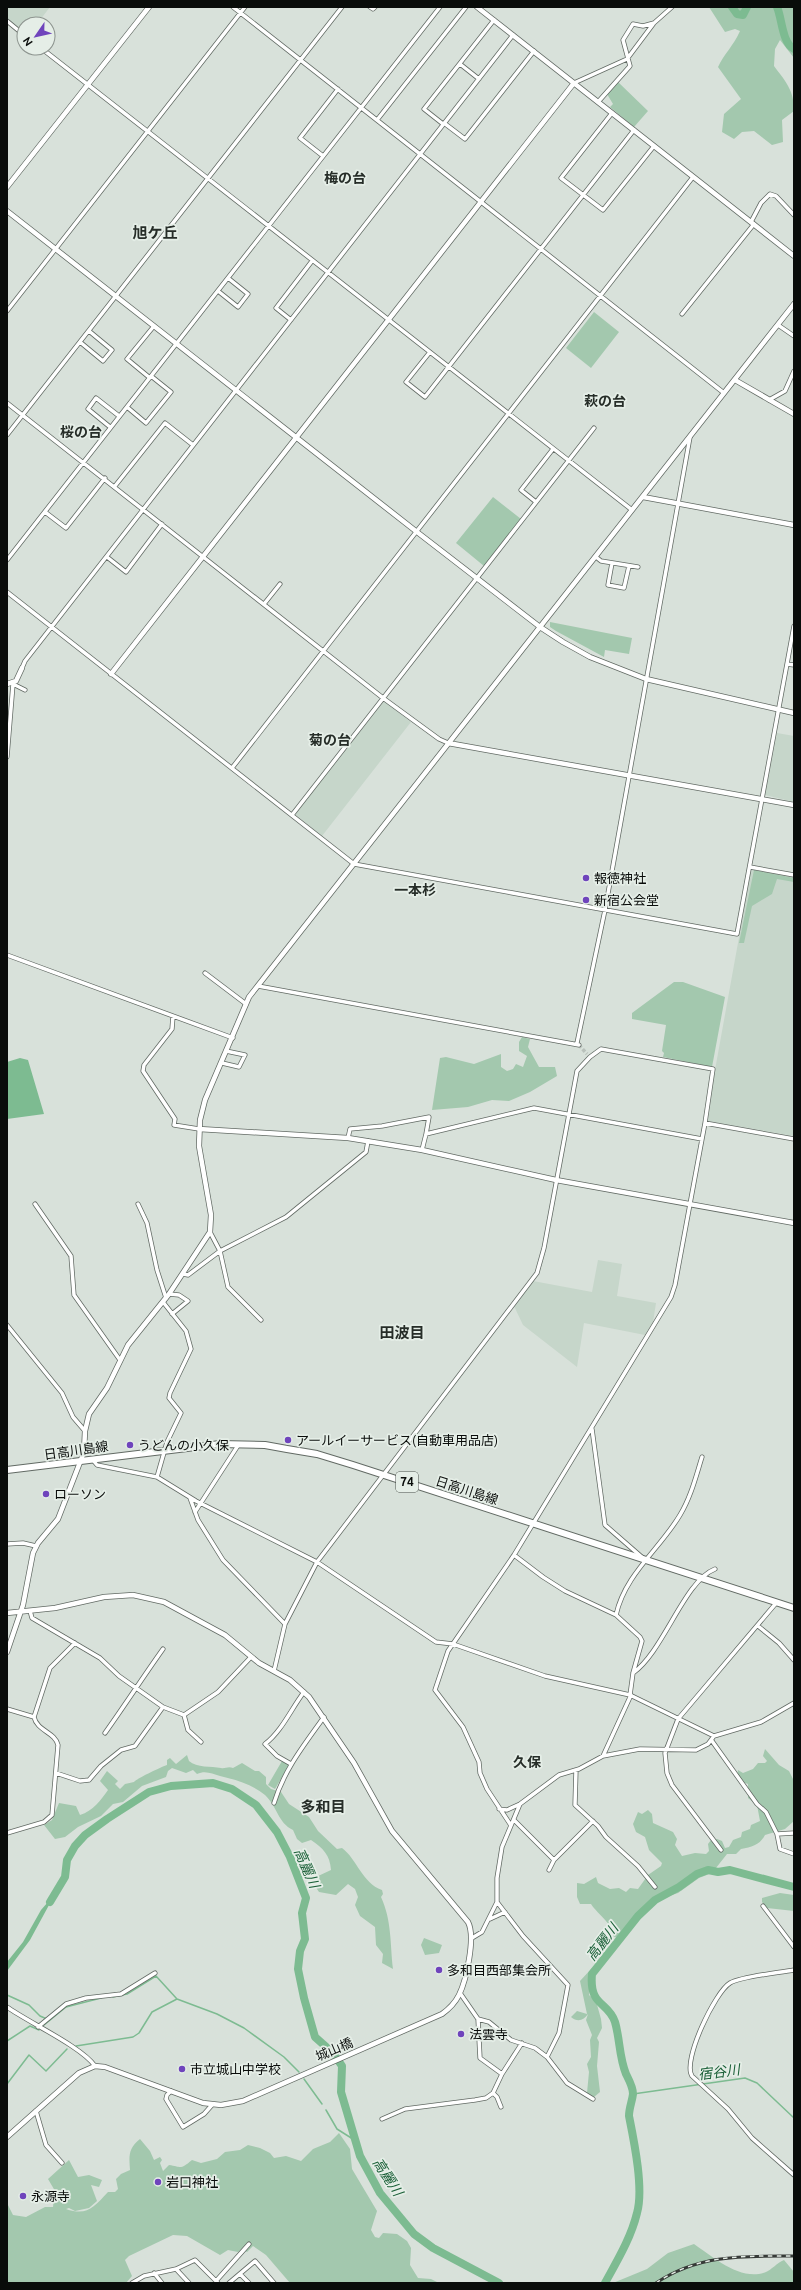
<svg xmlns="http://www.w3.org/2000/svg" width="801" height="2290" font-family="Ubuntu,'Noto Sans JP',sans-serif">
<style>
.built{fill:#c6d6ca}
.green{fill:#a3c8ae}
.water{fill:#7dbb91}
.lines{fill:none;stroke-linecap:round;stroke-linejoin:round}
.stream{stroke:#7dbb91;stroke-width:1.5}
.river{stroke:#7dbb91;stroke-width:8}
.minor-tunnel{stroke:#b9c1bb;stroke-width:3.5;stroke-dasharray:3.5 2;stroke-linecap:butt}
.minor-casing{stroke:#626a64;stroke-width:5}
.tertiary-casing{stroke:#626a64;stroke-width:6}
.primary-casing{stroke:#626a64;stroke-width:8}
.minor{stroke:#fff;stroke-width:3.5}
.tertiary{stroke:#fff;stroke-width:4.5}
.primary{stroke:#fff;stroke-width:6}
.rail-casing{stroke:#363a37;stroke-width:3}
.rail{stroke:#e5eee7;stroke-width:1.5;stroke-dasharray:4.5;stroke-linecap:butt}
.poi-dot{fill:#6f44bc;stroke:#e5eee7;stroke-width:1.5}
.labels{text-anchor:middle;stroke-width:3.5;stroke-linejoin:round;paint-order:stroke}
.shield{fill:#e5eee7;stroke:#4b504c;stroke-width:1}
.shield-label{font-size:12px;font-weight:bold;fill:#090c0a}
.poi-label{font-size:13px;fill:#090c0a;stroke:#e5eee7;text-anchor:start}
.street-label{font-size:13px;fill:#090c0a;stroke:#e5eee7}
.neighbourhood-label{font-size:14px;font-weight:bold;fill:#262d28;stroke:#e5eee7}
.water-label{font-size:14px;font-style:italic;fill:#1b6038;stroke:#e5eee7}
.quarter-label{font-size:15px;font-weight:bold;fill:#262d28;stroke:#e5eee7}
</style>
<rect width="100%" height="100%" fill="#d8e1da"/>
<path class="built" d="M 7,7 L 50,7 L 37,24 L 24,24 L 24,33 L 7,19 Z
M 384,701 L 411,722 L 322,836 L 295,814 Z
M 777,733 L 794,736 L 794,802 L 765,795 Z
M 753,869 L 794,876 L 794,1136 L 708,1121 L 715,1070 L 751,871 Z
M 598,1260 L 622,1264 L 617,1296 L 656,1303 L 653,1322 L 645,1335 L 584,1323 L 577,1367 L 523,1325 L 514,1306 L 533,1281 L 592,1292 Z"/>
<path class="green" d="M 709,7 L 794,7 L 794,58 L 780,40 L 775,49 L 774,66 C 786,82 794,90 794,111 L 782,120 L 783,142 L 772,145 L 754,131 L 742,132 L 734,139 L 722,132 L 724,114 L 741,99 L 718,67 C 724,54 734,45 740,31 L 735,29 L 725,32 Z
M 618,82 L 648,111 L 634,127 L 610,107 L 613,104 L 607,94 Z
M 594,312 L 619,332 L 591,368 L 566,348 Z
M 493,497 L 521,519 L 484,566 L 456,543 Z
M 550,622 L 632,638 L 629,654 L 605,650 L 604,657 L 556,631 L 550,627 Z
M 754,870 L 794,878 L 794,882 L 777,879 L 772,894 L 752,906 L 744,943 L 739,943 Z
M 674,982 L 683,982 L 725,997 L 712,1067 L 663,1057 L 664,1053 L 662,1051 L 666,1025 L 632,1019 L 632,1013 Z
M 522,1037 L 530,1039 L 528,1047 L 539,1067 L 555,1067 L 557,1076 L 530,1092 L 509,1101 L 492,1100 L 468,1107 L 432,1110 L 440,1058 L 446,1057 L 474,1064 L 501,1054 L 501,1067 L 507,1071 L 513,1069 L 516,1064 L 523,1067 L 527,1056 L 519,1051 L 519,1042 Z
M 765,1749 L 779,1765 L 789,1771 L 794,1781 L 794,1821 L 785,1829 L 765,1835 C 760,1845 752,1847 741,1849 L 736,1854 L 727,1854 L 712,1873 L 699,1878 L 678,1893 L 660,1899 L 644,1912 L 641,1918 L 619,1939 L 613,1936 C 611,1921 599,1916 591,1904 L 580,1904 L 577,1897 L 577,1883 L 584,1884 L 596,1877 L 598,1883 L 610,1889 L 619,1888 L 626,1892 L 630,1888 L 638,1889 L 648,1875 L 661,1866 L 662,1863 L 649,1850 L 645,1837 L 636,1832 L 633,1824 L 638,1812 L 642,1814 L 648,1810 L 652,1814 L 653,1823 L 673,1832 L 677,1839 L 675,1845 L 682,1856 L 695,1853 L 706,1854 L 709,1851 L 708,1844 L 711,1840 L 717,1839 L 722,1841 L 725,1848 L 729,1847 L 733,1840 L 741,1837 L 742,1832 L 750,1829 L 751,1825 L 760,1821 L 757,1805 L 748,1798 L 748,1784 L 737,1780 L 738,1770 L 743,1773 L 753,1769 L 758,1763 L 765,1763 L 767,1761 L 763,1756 Z
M 187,1755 L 189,1761 C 197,1768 211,1766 221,1768 C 225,1769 228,1766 233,1768 L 242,1763 L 255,1771 L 259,1771 L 266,1777 L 266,1784 L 271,1789 L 281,1792 L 289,1804 L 309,1817 L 318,1831 L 337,1849 L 342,1848 C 357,1859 362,1883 382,1890 L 383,1894 L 381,1897 C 392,1921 390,1944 393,1969 L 382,1963 L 383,1954 L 376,1945 L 375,1927 L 360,1916 L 355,1905 L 358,1897 L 355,1889 L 348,1884 L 336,1895 L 319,1892 L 313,1883 L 316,1877 L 331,1870 C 330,1855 323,1848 311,1840 L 302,1843 L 297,1839 L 293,1830 C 278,1823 277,1806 265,1795 C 251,1784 237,1780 220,1776 C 212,1774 206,1770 197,1774 L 193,1770 L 186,1773 L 172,1768 L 168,1771 L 166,1777 L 142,1786 L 123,1802 L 113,1804 L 101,1816 L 78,1827 L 65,1837 L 55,1839 L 44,1825 L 52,1820 L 59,1803 L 76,1806 L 80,1815 C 93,1811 101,1800 108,1790 L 100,1781 L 107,1771 L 118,1781 L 115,1784 L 120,1789 L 125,1784 L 134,1782 C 136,1779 163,1766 167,1765 L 167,1760 L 170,1758 L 176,1764 Z
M 282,1761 L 289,1765 L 275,1789 L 268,1785 Z
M 780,1893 L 794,1895 L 794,1911 L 767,1908 L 762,1902 L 762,1898 Z
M 424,1938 L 442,1945 L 439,1953 L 425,1955 L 421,1945 Z
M 592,1968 L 589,1995 L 596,2001 L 601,2019 L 602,2028 L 597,2038 L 599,2042 L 597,2066 L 600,2092 L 594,2097 L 587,2093 L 589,2072 L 587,2064 L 591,2057 L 590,2040 L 592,2035 L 586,2020 L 588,2014 C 584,2020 578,2023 571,2017 L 577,2011 L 587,2014 L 580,1981 Z
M 339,2133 L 350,2149 L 352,2169 L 377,2211 L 371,2230 L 375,2237 L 379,2238 L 383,2233 L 397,2234 L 407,2241 L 411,2248 L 410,2265 L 418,2278 L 431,2279 L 439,2283 L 290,2283 L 266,2255 L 253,2246 L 247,2252 L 242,2249 L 238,2252 L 228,2250 L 220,2255 L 187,2236 L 173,2235 L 129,2256 L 125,2260 L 132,2276 L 126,2283 L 7,2283 L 7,2203 L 13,2215 L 26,2217 L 45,2207 L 53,2207 L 54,2197 L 58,2196 L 48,2179 L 69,2160 L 78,2177 L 89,2175 L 102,2180 L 99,2187 L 91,2185 L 97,2201 L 89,2208 L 75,2211 L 69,2208 L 66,2209 C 87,2216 93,2208 108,2192 L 115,2192 L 118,2189 L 116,2179 L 121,2174 L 130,2170 C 129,2157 128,2148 140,2139 L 150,2151 L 154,2160 L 160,2157 L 162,2160 L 160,2163 L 163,2171 L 169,2165 C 182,2167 180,2170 192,2160 L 201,2163 L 217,2159 L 225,2152 L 240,2150 L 248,2145 L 260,2148 L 270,2153 L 274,2158 L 286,2156 L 301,2161 L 313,2149 L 330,2142 Z
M 694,2244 C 713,2257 741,2282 766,2272 C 771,2270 777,2263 784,2260 L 794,2272 L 794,2283 L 613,2283 L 647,2269 L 668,2253 Z"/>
<path class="water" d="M 20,1058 L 28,1060 L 44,1114 L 7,1119 L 7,1062 Z
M 55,1894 L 30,1940 L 7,1971 L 7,1962 L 23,1942 L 41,1910 Z"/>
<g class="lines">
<path class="stream" d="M 7,1995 L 29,2005 L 40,2016 L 47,2019
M 113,1997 L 127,1994 L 156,1976 L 177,1999 L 217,2014 L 244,2028 L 284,2057 L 299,2072
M 44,2025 L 66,2007 L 101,1998
M 7,2041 L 30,2026 L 39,2030
M 76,2046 L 133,2037 L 139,2033 L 152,2012 L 177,1999
M 304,2079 L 322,2104
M 7,2084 L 29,2055 L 46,2071 L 67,2049
M 633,2094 L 745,2078 L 757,2083 L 794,2118
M 326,2110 L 337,2129 L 356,2141"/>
<path class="river" d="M 732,7 L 737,14 L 743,15 L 747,7
M 777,7 C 782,18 782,43 794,49
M 50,1902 L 65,1877 L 67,1860 L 75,1846 L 85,1835 L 107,1819 L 149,1792 L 171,1786 L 213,1783 L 232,1789 L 256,1805 L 277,1832 L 290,1857 L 306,1898 L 302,1913 L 305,1939 L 300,1951 L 298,1969 L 304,1998 L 315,2037 L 333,2053 L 342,2066 L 341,2092 L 360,2156 L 380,2193 L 414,2234 L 433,2248 L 499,2283
M 605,2283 C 617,2261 631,2238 637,2213 C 644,2189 634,2141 629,2116 C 629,2108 632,2102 633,2094 C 633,2087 629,2080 626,2074 C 619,2057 620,2039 615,2022 C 608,2001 589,2007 592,1974 L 638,1916 L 655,1900 L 679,1887 L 697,1874 L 708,1870 L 718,1872 L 730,1870 L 794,1887"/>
<path class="minor-tunnel" d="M 579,1045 L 587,1054"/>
<defs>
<path id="minor" d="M 233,7 L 724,393
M 370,7 L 373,9 L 375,7
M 7,21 L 24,35
M 41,48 L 632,510
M 460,64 L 479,79
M 574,83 L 627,59 L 654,23 L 672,7
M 598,102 L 630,66 L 623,40 L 633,24 L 643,26 L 654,23
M 612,113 L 561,178 L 603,210 L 654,146
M 377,120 L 466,7
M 444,123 L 465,139 L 534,51
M 443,124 L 424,109 L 494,20
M 323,156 L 300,138 L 338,89
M 751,222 L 761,203 L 770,194 L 776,196 L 794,215
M 218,291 L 238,307 L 248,294 L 228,278
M 7,311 L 245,7
M 682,314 L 754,224
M 291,320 L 276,308 L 312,261
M 778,325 L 794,336
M 80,342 L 103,361 L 112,350 L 89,331
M 430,352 L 406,382 L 425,397 L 634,130
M 150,378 L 127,359 L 154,326
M 769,400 L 785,391 L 794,371
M 7,403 L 383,698 L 439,739 L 448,743
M 127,407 L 146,423 L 171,392 L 151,376
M 110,427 L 88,409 L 96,398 L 119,416
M 7,435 L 342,7
M 115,486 L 165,423 L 193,445
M 536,502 L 521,490 L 553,449
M 45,512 L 66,528 L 105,478
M 107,557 L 126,572 L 162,524
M 596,557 L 601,561 L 638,567
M 7,560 L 440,7
M 612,563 L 608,585 L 624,588 L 629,566
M 7,592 L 354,864 L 737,934 L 794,626
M 264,604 L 280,584
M 787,664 L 794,665
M 22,668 L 25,661 L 513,35
M 13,684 L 25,690
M 7,757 L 13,684
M 232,768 L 693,177
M 292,815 L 594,428
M 750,867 L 794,875
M 7,955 L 233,1038
M 205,973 L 246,1004
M 258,986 L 579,1045
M 173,1016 L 172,1029 L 144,1065 L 143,1071 L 175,1119 L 174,1125 L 199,1129
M 577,1043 L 605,910 L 690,437
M 222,1063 L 239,1067 L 245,1055 L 226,1051
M 348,1138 L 350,1129 L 382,1126 L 429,1117 L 426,1134
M 422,1150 L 426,1134 L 534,1108 L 702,1139
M 35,1204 L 71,1256 L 74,1295 L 120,1360
M 138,1204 L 147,1223 L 157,1270 L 166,1298
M 210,1232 L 220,1251 L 228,1287 L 261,1320
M 183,1274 L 188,1275 L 220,1251 L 286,1217 L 366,1152 L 368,1141
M 169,1294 L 179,1295 L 188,1301 L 172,1314
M 7,1325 L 62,1393 L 73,1417 L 85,1431
M 592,1429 L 605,1525 L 644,1559
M 92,1459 L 97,1465 L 157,1477 L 196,1501 L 317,1562 L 436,1642 L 453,1644 L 545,1676 L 630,1695 L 714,1736 L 761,1722 L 794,1703
M 157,1477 L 167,1442 L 181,1413 L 169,1398 L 170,1393 L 191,1349 L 186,1331 L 163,1302
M 190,1498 L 198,1520 L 223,1560 L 285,1624
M 195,1512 L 239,1444
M 7,1544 L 23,1543 L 36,1546
M 514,1555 L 543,1577 L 565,1591 L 616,1615 L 640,1637 L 642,1641 L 633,1673 L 630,1695
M 30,1611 L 32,1618 L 100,1658 L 119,1676 L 163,1707 L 184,1715 L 218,1692 L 251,1657
M 616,1615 C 625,1574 660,1549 680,1515 C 691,1497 696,1476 702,1457
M 758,1626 L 779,1643 L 794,1660
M 274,1671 L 285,1624 L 317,1562 L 537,1273 L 544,1248 L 577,1071 L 590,1057 L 601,1049 L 713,1069 L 705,1123
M 633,1673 C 664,1651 684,1581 715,1569
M 7,1709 L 34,1717
M 184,1715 L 188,1730 L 201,1742
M 105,1733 C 125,1705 143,1677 163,1649
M 712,1741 L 757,1804 L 766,1812 L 777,1834
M 603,1756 L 631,1695
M 291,1764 L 277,1756 L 265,1744 C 282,1731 291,1709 304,1692
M 576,1770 L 575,1805 L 598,1826 L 606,1837 L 638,1866 L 655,1887
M 56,1773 L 80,1781 L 89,1780 L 101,1766 L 121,1750 L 135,1746 L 163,1707
M 274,1803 C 284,1770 304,1745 324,1717
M 499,1809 L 507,1810 L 520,1804
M 514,1820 L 554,1860
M 510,1824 L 487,1789 L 480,1773 L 479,1762 L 463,1727 L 435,1690 L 448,1651 L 514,1555 L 671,1297 L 675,1285 L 705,1123 L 794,1139
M 7,1833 L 44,1822 L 52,1815 L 58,1745 C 55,1732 37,1731 34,1717 L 50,1668 L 75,1643
M 794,1833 L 777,1834 L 780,1849 L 794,1854
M 721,1850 L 672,1785 L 667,1773 L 665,1753 L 678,1719 L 777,1602
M 549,1870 L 554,1860 L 593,1821
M 763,1906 L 794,1947
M 490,1919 L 505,1912
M 472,1938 L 482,1932 L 497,1902
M 794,1970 C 778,1973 743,1976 730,1983 C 715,1992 682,2061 692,2076 L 728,2109 L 752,2138 L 794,2175
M 460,1993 L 478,2019 L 480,2058 L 502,2074
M 7,2007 C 28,2022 82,2047 95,2066
M 478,2019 L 489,2022 L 511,2040 L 535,2048 L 547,2057 L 567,2083 L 593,2099
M 38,2027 L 66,2004 L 86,1998 L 121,1994 L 155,1973
M 547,2057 L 559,2033 L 568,1985 L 523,1936 L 497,1902 L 497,1878 L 502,1847 L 520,1804 L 559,1775 L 579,1769 L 603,1756 L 640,1749 L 696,1750 L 708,1744 L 714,1736
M 171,2091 L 167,2095 L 166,2099 L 183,2127 L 204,2114 L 212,2105
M 501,2107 L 497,2097 L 493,2093 L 502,2074 L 522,2043
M 36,2111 L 46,2145 L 62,2163
M 382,2119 L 405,2109 L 475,2100 L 486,2098 L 493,2093
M 176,2269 L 189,2283
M 154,2273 L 162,2283
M 240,2274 L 249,2283
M 216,2281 L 249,2244
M 132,2283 L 144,2276 L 176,2269 L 195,2260 L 218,2283
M 229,2283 L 255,2261 L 274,2283"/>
<path id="tertiary" d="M 477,7 L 794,256
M 7,187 L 149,7
M 7,211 L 417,532 L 540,627 L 563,642 L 590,657 L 646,679 L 794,713
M 735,380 L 794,414
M 643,497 L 794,525
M 111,674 L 574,83
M 7,684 L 16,681 L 22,668
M 448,743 L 794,805
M 199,1129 L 348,1138 L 422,1150 L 556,1180 L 794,1223
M 7,1613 L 55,1608 L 104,1597 L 133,1595 L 164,1602 L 225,1635 L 259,1663 L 290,1680 L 309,1697 L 354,1763 L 392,1831 L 468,1922 C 476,1937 466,1981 459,1995 C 455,2003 449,2009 442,2014 L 243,2101 L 221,2105 L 203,2103 L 105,2067 L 95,2066 L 79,2073 L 7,2137
M 7,1652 L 23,1605 L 33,1553 L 38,1543 L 58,1519 L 84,1452 L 85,1431 L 89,1414 L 107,1388 L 128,1345 L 169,1294 L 210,1232 L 211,1215 L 199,1146 L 200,1120 L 205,1100 L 249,997 L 794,304"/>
<path id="primary" d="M 7,1470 L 220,1444 L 265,1445 L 287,1449 L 317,1454 L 353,1465 L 794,1608"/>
</defs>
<use href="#minor" class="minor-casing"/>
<use href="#tertiary" class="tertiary-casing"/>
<use href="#primary" class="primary-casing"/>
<use href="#minor" class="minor"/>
<use href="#tertiary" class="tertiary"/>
<use href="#primary" class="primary"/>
<defs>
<path id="rail" d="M 656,2283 C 699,2254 745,2256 794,2256"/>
</defs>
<use href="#rail" class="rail-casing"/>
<use href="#rail" class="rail"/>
</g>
<g class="poi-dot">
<circle cx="586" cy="878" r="4"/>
<circle cx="586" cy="900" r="4"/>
<circle cx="288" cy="1440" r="4"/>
<circle cx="130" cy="1445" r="4"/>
<circle cx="46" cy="1494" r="4"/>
<circle cx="439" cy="1970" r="4"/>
<circle cx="461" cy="2034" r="4"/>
<circle cx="182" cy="2069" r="4"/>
<circle cx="158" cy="2182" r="4"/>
<circle cx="23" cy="2196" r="4"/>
</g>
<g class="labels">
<rect class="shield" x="396" y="1472" width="22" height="20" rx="3"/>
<g class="shield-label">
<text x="407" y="1486">74</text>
</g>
<g class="poi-label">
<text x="594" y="883">報徳神社</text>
<text x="594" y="905">新宿公会堂</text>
<text x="296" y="1445">アールイーサービス(自動車用品店)</text>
<text x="138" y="1450">うどんの小久保</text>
<text x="54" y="1499">ローソン</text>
<text x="447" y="1975">多和目西部集会所</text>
<text x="469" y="2039">法雲寺</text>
<text x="190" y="2074">市立城山中学校</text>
<text x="166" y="2187">岩口神社</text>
<text x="31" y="2201">永源寺</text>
</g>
<g class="street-label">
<text transform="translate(76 1450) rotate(-8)" y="5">日高川島線</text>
<text transform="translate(467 1490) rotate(18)" y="5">日高川島線</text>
<text transform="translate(334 2049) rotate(-23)" y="5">城山橋</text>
</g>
<g class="neighbourhood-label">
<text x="345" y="183">梅の台</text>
<text x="605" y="406">萩の台</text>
<text x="81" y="437">桜の台</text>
<text x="330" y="745">菊の台</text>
<text x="415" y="895">一本杉</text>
<text x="527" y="1767">久保</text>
</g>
<g class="water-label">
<text transform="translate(307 1868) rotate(66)" y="5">高麗川</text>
<text transform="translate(602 1942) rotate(-52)" y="5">高麗川</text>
<text transform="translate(719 2072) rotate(-7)" y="5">宿谷川</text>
<text transform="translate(388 2177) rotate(57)" y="5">高麗川</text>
</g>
<g class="quarter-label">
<text x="155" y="238">旭ケ丘</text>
<text x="402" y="1338">田波目</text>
<text x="323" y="1812">多和目</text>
</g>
</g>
<rect width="801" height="2290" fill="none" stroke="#090c0a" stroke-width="16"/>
<g transform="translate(36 36) rotate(236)"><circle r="19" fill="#e5eee7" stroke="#8d948f"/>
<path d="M0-3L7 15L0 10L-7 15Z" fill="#6f44bc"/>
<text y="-6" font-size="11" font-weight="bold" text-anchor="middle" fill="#090c0a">N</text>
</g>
</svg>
